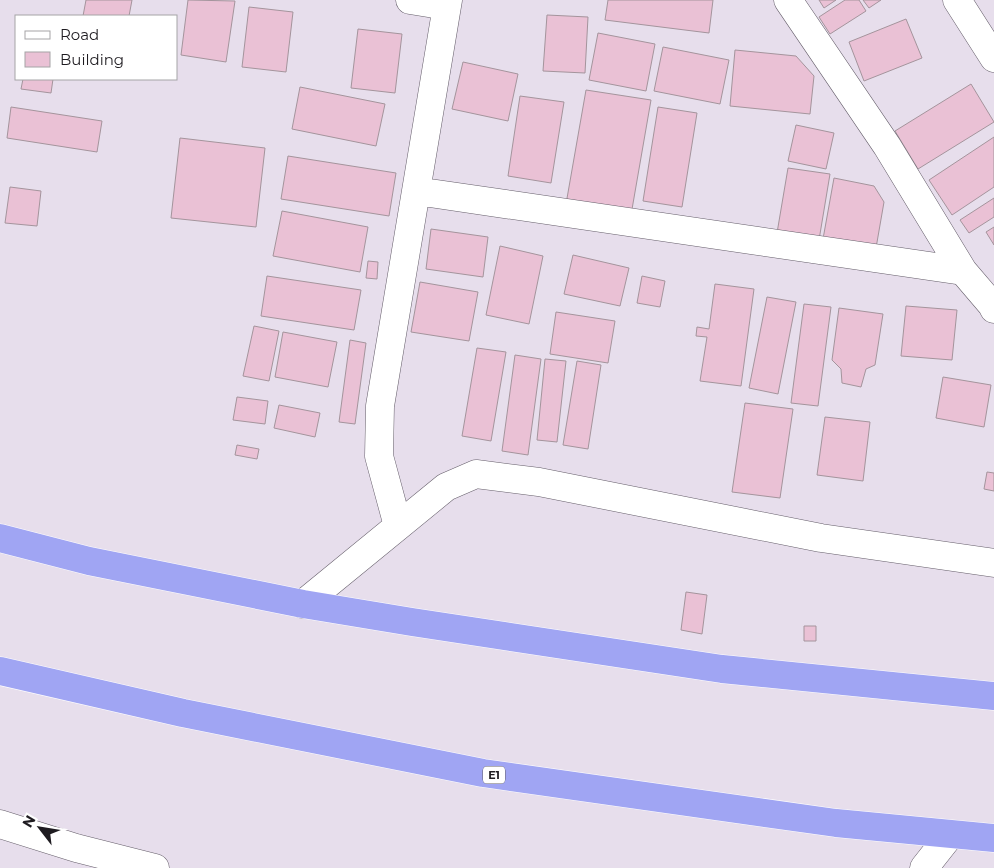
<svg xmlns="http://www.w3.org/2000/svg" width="994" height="868" font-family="Montserrat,sans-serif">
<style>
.building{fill:#eac1d5;stroke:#a4949c}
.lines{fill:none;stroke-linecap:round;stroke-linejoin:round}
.street-casing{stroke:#655e6a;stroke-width:29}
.highway-casing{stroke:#fff;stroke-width:29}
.street{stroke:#fff;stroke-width:28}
.highway{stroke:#a0a5f3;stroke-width:28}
.labels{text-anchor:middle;stroke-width:4;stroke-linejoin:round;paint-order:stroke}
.shield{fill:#fff;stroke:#625f63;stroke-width:1}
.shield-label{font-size:11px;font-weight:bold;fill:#1e1b20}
</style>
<rect width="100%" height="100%" fill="#e7deec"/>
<path class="building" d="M 86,0 L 132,0 L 129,16 L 83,16 Z
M 188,0 L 235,1 L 226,62 L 181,55 Z
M 608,0 L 713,0 L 709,33 L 605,20 Z
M 819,0 L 836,0 L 824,8 Z
M 845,0 L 859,0 L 866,11 L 830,34 L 819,17 Z
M 863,0 L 881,0 L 869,8 Z
M 249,7 L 293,12 L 286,72 L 242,67 Z
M 547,15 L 588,17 L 585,73 L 543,71 Z
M 906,19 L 922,58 L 864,81 L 849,42 Z
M 358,29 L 402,34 L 395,93 L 351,88 Z
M 598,33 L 655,44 L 646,91 L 589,80 Z
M 663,47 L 729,60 L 720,104 L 654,91 Z
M 735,50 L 796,56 L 814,76 L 810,114 L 730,106 Z
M 463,62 L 518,74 L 508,121 L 452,109 Z
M 23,79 L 53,79 L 51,93 L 21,89 Z
M 971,84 L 994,122 L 918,169 L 895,131 Z
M 300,87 L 385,104 L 376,146 L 292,129 Z
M 586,90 L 651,100 L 631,215 L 566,204 Z
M 520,96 L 564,102 L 551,183 L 508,176 Z
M 11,107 L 102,121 L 97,152 L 7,138 Z
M 658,107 L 697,113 L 682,207 L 643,201 Z
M 796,125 L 834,133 L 826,169 L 788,161 Z
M 994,137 L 994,187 L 952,215 L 929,180 Z
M 180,138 L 265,148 L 256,227 L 171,218 Z
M 288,156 L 396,173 L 389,216 L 281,199 Z
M 788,168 L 830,174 L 819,240 L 777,233 Z
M 834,178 L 874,186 L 884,202 L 876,248 L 823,239 Z
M 10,187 L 41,191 L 37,226 L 5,223 Z
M 994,198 L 994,217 L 969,233 L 960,220 Z
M 282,211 L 368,227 L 360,272 L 273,256 Z
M 994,227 L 994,245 L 986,232 Z
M 431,229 L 488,237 L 483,277 L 426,269 Z
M 500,246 L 543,256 L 529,324 L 486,315 Z
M 573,255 L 629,268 L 620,306 L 564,294 Z
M 368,261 L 378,262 L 377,279 L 366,278 Z
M 267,276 L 361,290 L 354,330 L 261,316 Z
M 642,276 L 665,281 L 660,307 L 637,303 Z
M 420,282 L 478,292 L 469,341 L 411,332 Z
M 715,284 L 754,289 L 741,386 L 700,381 L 707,337 L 696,336 L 697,327 L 709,329 Z
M 767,297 L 796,302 L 778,394 L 749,388 Z
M 804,304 L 831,307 L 818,406 L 791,403 Z
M 906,306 L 957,310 L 952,360 L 901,356 Z
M 839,308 L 883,314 L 875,365 L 866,369 L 861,387 L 842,383 L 841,369 L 832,360 Z
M 556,312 L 615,321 L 608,363 L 550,354 Z
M 254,326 L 279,331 L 269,381 L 243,376 Z
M 283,332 L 337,342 L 328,387 L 275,377 Z
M 350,340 L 366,343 L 355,424 L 339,422 Z
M 477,348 L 506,352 L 491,441 L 462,436 Z
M 515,355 L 541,359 L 528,455 L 502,451 Z
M 545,359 L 566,361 L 557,442 L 537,440 Z
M 577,361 L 601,365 L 588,449 L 563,445 Z
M 943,377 L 991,385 L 984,427 L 936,418 Z
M 237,397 L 268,401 L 265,424 L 233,420 Z
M 745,403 L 793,409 L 780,498 L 732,492 Z
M 279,405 L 320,413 L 315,437 L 274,428 Z
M 825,417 L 870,422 L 863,481 L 817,475 Z
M 237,445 L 259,449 L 257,459 L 235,455 Z
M 987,472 L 994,473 L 994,491 L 984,489 Z
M 686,592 L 707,595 L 702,634 L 681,630 Z
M 804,626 L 816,626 L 816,641 L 804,641 Z"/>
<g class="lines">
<defs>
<path id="street" d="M 410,0 L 447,6
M 788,0 L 887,146 L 963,271 L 992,305 L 994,309
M 957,0 L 994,58
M 416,191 L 963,271
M 398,526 L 379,456 L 380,406 L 448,0
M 303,604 L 446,487 L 476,474 L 539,482 L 821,538 L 994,563
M 0,824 L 76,848 L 155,868
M 924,868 L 950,835"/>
<path id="highway" d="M 0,538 L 89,561 L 303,604 L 412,622 L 722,669 L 994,696
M 0,671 L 183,713 L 483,773 L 836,823 L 994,838"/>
</defs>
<use href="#street" class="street-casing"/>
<use href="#highway" class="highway-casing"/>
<use href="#street" class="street"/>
<use href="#highway" class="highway"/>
</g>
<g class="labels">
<rect class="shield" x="483" y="766.5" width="22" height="17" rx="4"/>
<g class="shield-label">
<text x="494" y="779">E1</text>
</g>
</g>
<rect x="15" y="15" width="162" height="65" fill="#ffffff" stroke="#a5a4a6"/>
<rect x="25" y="31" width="25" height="8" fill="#ffffff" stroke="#a5a4a6"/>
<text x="60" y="40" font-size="15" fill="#1e1b20">Road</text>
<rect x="25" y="52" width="25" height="15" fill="#eac1d5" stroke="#a5a4a6"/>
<text x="60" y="65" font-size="15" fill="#1e1b20">Building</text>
<g transform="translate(40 828) rotate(301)" stroke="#ffffff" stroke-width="4" paint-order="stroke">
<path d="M0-4L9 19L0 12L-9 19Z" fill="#1e1b20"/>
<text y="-8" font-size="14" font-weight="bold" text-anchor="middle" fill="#1e1b20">N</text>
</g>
</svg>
